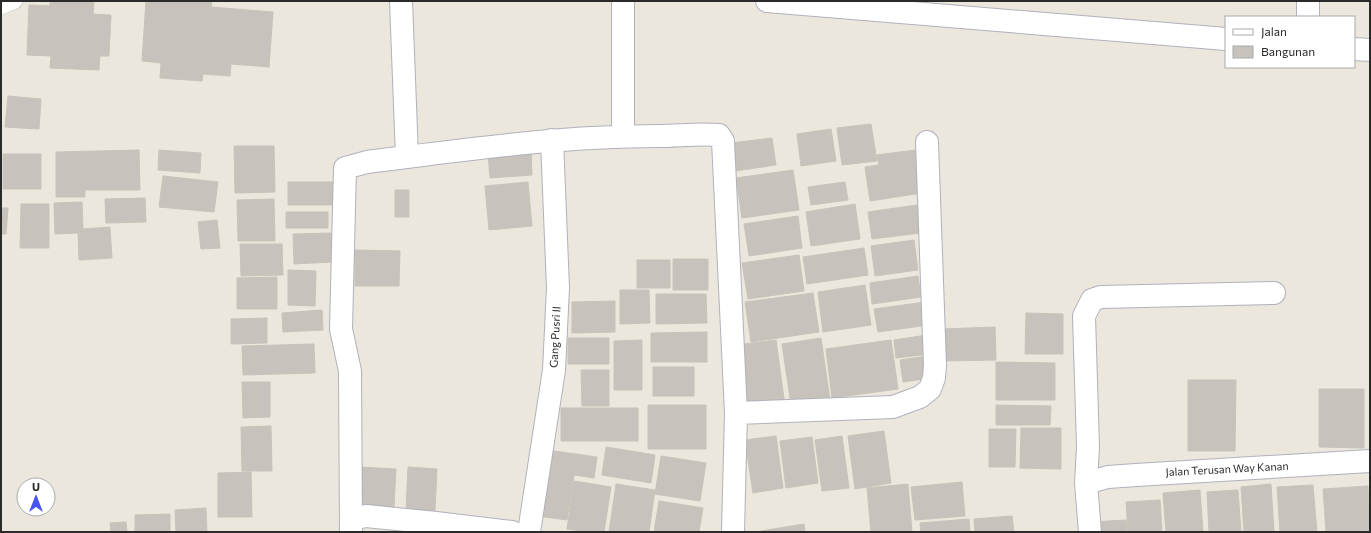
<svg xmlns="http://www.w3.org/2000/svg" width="1371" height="533" font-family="Commissioner,sans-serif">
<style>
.building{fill:#c7c3bc;stroke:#c6c3b7}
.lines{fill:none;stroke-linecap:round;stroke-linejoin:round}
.lane-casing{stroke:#b0b1bd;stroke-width:16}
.street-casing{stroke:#b0b1bd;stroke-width:24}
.secondary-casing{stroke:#b0b1bd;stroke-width:24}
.lane{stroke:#fff;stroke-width:15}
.street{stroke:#fff;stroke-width:22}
.secondary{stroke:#fff;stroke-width:22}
.labels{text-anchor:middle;stroke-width:3.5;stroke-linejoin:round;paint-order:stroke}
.street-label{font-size:11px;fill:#2a2a2a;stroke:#fff}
</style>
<rect width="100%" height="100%" fill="#ebe7dd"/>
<path class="building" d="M 50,1 L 94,1 L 93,14 L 111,15 L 109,56 L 100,56 L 99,70 L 50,68 L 51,56 L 27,55 L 29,5 L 50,6 Z
M 146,1 L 212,1 L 211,7 L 273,12 L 269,67 L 231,64 L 230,76 L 203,74 L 202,81 L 160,78 L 161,63 L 142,61 Z
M 8,96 L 41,99 L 39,129 L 5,127 Z
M 871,124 L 877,161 L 842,165 L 837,128 Z
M 831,129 L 836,161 L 801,166 L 797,134 Z
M 772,138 L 776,165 L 735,171 L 731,143 Z
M 234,146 L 274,146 L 275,192 L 235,193 Z
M 139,150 L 140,190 L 85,190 L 85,197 L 56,197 L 56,152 Z
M 159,150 L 201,153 L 200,173 L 158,170 Z
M 531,150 L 532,175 L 490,178 L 488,153 Z
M 915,150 L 922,193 L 870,201 L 865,167 L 879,165 L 877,155 Z
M 3,154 L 41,154 L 41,189 L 3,189 Z
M 793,170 L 799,210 L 742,218 L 736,178 Z
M 163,176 L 218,182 L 214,212 L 159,207 Z
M 288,182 L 337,182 L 337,205 L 288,205 Z
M 528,182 L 532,226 L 489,230 L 485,186 Z
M 845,182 L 848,200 L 811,205 L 808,187 Z
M 395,190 L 409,190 L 409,217 L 395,217 Z
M 145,198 L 146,222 L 106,223 L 105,199 Z
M 274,199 L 275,241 L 238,241 L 237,200 Z
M 82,202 L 83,229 L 110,227 L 112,258 L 79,260 L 78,233 L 55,234 L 54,203 Z
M 21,204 L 49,204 L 49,248 L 20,248 Z
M 855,204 L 860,239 L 811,246 L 806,212 Z
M 917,205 L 921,233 L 872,239 L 868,212 Z
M 1,208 L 8,208 L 6,234 L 1,234 Z
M 286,212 L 328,212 L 328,228 L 286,228 Z
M 798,216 L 802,248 L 749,256 L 744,224 Z
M 217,220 L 220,248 L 201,249 L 198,222 Z
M 331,233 L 332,262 L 294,264 L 293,234 Z
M 914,240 L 918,270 L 875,276 L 871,246 Z
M 240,244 L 282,244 L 283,275 L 241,276 Z
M 864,248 L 868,275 L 807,284 L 803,257 Z
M 355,250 L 400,251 L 399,286 L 355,286 Z
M 799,255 L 804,291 L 748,299 L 742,263 Z
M 673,259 L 708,259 L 708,290 L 673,290 Z
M 637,260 L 670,260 L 670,288 L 637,288 Z
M 288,270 L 316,271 L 315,306 L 288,305 Z
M 918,276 L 921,297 L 872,304 L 870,283 Z
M 277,277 L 277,309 L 237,309 L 237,278 Z
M 865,285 L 871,325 L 823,332 L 818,292 Z
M 620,290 L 649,290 L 650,323 L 620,324 Z
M 813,293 L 819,332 L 751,342 L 745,302 Z
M 656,294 L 706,294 L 707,323 L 656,324 Z
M 615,301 L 615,332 L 572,333 L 572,302 Z
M 925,302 L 928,325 L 878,332 L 874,309 Z
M 322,310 L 323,330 L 283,332 L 282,313 Z
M 1026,313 L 1063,314 L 1063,354 L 1025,354 Z
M 267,318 L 267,343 L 231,344 L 231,319 Z
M 995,327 L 996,360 L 944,361 L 943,329 Z
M 707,332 L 707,362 L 651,362 L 651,333 Z
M 927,335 L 930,354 L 896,358 L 894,340 Z
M 568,338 L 609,338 L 609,364 L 568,364 Z
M 821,338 L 830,400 L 791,405 L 782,344 Z
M 642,340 L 642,390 L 614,390 L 614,341 Z
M 776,340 L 785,406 L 745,411 L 736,345 Z
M 891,340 L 898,389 L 832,398 L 826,349 Z
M 314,344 L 315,373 L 243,375 L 242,346 Z
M 928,356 L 931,378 L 903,382 L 900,360 Z
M 996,362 L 1055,363 L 1055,400 L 996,400 Z
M 653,367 L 694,367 L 694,396 L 653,396 Z
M 581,370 L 609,370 L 609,406 L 582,406 Z
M 1188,380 L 1236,380 L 1235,451 L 1188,451 Z
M 242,382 L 270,382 L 270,417 L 243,418 Z
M 1319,389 L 1364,389 L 1364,448 L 1319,447 Z
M 648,405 L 706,405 L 706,449 L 648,449 Z
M 996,405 L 1051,406 L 1050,425 L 996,425 Z
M 561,408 L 638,408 L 638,441 L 561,441 Z
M 271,426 L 272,471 L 242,471 L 241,427 Z
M 1021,428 L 1061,428 L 1061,469 L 1020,468 Z
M 989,429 L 1016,429 L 1015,467 L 989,467 Z
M 884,431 L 891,483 L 855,489 L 848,436 Z
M 776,436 L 783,488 L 753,493 L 745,440 Z
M 842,436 L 849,488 L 822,491 L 815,440 Z
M 812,437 L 818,483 L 786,488 L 780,441 Z
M 606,447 L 655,455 L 651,483 L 602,475 Z
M 547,450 L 597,457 L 594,478 L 574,475 L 567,520 L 537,516 Z
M 661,456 L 706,463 L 700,501 L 655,494 Z
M 360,467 L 396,469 L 394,507 L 358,505 Z
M 408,467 L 437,469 L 435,511 L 406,509 Z
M 251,472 L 252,517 L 218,517 L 218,473 Z
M 574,481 L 611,487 L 604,532 L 588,532 L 567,529 Z
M 962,482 L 965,516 L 915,520 L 911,487 Z
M 616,484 L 655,490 L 649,532 L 609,532 Z
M 908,484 L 912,532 L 871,532 L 867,488 Z
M 1271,484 L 1274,532 L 1244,532 L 1241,487 Z
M 1313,485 L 1317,532 L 1280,532 L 1277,487 Z
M 1368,486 L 1370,530 L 1326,532 L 1323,489 Z
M 1200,490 L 1203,532 L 1166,532 L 1163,493 Z
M 1238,490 L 1241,532 L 1209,532 L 1207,492 Z
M 1160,500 L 1162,532 L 1128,532 L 1126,502 Z
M 659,501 L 703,508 L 699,532 L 654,532 Z
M 206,508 L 207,532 L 176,532 L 175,510 Z
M 170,514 L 170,532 L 135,532 L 135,515 Z
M 1012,516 L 1014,532 L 975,532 L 974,519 Z
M 969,519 L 970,532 L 921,532 L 920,523 Z
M 1126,520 L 1127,532 L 1093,532 L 1092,522 Z
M 126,522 L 127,532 L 111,532 L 110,523 Z
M 804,524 L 805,532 L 761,532 L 761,531 Z"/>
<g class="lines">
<defs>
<path id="lane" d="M 1,7 L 15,1"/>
<path id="street" d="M 401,1 L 407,157
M 1308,1 L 1308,17
M 623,136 L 623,1
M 736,413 L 893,407 L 920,397 L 930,389 L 934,378 L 935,365 L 927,142
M 1086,483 L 1108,477 L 1136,475 L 1370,461
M 351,525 L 356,518 L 366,516 L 436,523 L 512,532
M 351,532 L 350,371 L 341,329 L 345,168 L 367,162 C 464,150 560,136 658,136 C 678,136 699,133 719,135 L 723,141 L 736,413 L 733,532
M 529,532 L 554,370 L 558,288 L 552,140
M 1090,532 L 1086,483 L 1088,447 L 1084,316 L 1092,300 L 1101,297 L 1274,293"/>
<path id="secondary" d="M 767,1 L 1226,39
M 1354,49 L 1370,50"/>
</defs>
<use href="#lane" class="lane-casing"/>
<use href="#street" class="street-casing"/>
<use href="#secondary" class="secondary-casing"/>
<use href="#lane" class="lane"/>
<use href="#street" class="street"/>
<use href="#secondary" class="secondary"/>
</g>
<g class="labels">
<g class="street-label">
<text transform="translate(555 337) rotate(-87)" y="4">Gang Pusri II</text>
<text transform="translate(1227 469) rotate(-3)" y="4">Jalan Terusan Way Kanan</text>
</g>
</g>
<rect width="1371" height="533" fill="none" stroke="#2a2a2a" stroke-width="4"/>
<rect x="1225" y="16" width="130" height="52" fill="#ffffff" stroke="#aaaaaa"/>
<rect x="1233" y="29" width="20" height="6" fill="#ffffff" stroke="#aaaaaa"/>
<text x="1261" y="36" font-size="12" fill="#2a2a2a">Jalan</text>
<rect x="1233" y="46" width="20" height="12" fill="#c7c3bc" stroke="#aaaaaa"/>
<text x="1261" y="56" font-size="12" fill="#2a2a2a">Bangunan</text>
<g transform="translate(36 497)"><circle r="19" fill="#ffffff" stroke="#aaaaaa"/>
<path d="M0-3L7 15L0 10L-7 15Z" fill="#4753ee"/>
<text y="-6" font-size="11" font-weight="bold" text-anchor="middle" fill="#2a2a2a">U</text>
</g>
</svg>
